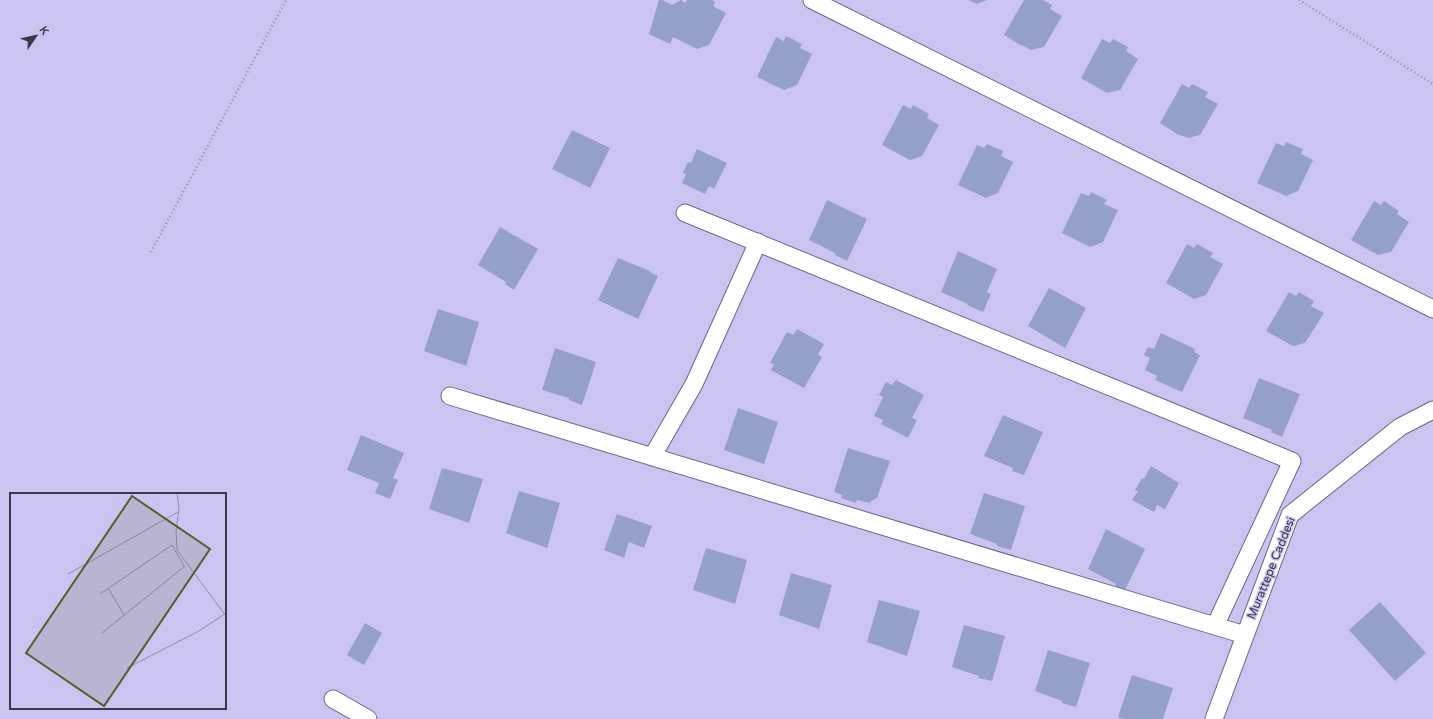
<svg xmlns="http://www.w3.org/2000/svg" width="1433" height="719" font-family="'Varela Round',sans-serif">
<style>
.building{fill:#95a0ca}
.lines{fill:none;stroke-linecap:round;stroke-linejoin:round}
.minor-casing{stroke:#6b648b;stroke-width:19}
.path{stroke:#918cad;stroke-width:2.5;stroke-dasharray:1 3;stroke-linecap:butt}
.minor{stroke:#fff;stroke-width:17}
.labels{text-anchor:middle;stroke-width:3;stroke-linejoin:round;paint-order:stroke}
.street-label{font-size:12px;fill:#3b384a;stroke:#cbc4f0}
.inset-road{fill:none;stroke:#918cae;stroke-width:1}
.view{fill:#595d2a;fill-opacity:0.15;stroke:#595d2a;stroke-width:2}
.inset-edge{fill:none;stroke:#3b384a;stroke-width:2}
</style>
<rect width="100%" height="100%" fill="#cbc4f0"/>
<path class="building" d="M 659,0 L 662,0 L 672,5 L 681,0 L 685,3 L 687,0 L 712,0 L 715,2 L 713,6 L 726,13 L 709,45 L 697,49 L 673,37 L 670,44 L 649,34 Z
M 968,0 L 987,0 L 977,4 Z
M 1024,0 L 1043,0 L 1052,5 L 1050,9 L 1062,16 L 1044,47 L 1031,50 L 1022,45 L 1022,46 L 1004,35 Z
M 786,36 L 802,44 L 800,48 L 812,54 L 797,85 L 784,90 L 757,77 L 776,37 L 784,41 Z
M 1102,39 L 1110,43 L 1113,39 L 1128,47 L 1126,51 L 1138,59 L 1120,90 L 1107,93 L 1081,78 Z
M 1182,84 L 1189,88 L 1192,84 L 1208,92 L 1205,97 L 1218,104 L 1200,135 L 1188,138 L 1177,134 L 1160,123 Z
M 903,105 L 911,109 L 913,105 L 929,114 L 927,118 L 939,125 L 922,156 L 910,160 L 882,145 Z
M 572,130 L 610,148 L 590,188 L 552,169 Z
M 1286,142 L 1303,149 L 1301,154 L 1313,160 L 1298,191 L 1286,196 L 1257,183 L 1276,143 L 1284,146 Z
M 987,144 L 1003,151 L 1001,156 L 1013,162 L 998,193 L 986,198 L 958,185 L 977,145 L 984,148 Z
M 697,149 L 727,163 L 714,189 L 709,186 L 705,194 L 682,183 L 686,174 L 683,173 L 688,162 L 691,163 Z
M 1091,192 L 1107,200 L 1104,204 L 1118,210 L 1103,242 L 1090,247 L 1062,233 L 1081,193 L 1089,196 Z
M 827,200 L 867,219 L 847,261 L 835,255 L 835,253 L 809,240 Z
M 1374,201 L 1381,205 L 1384,201 L 1399,211 L 1397,214 L 1409,222 L 1391,252 L 1378,255 L 1351,240 Z
M 500,227 L 538,249 L 514,290 L 505,284 L 506,282 L 478,265 Z
M 1187,244 L 1194,248 L 1197,244 L 1213,253 L 1210,257 L 1223,264 L 1206,295 L 1194,299 L 1166,283 Z
M 958,251 L 997,269 L 987,292 L 991,294 L 983,312 L 967,305 L 968,304 L 941,292 Z
M 618,258 L 650,271 L 650,272 L 658,276 L 638,319 L 598,300 Z
M 1049,288 L 1086,308 L 1065,348 L 1028,326 Z
M 1289,292 L 1296,296 L 1299,292 L 1314,301 L 1311,306 L 1324,313 L 1305,343 L 1293,346 L 1266,331 Z
M 438,309 L 479,322 L 466,366 L 424,351 Z
M 797,329 L 824,344 L 818,354 L 822,357 L 804,388 L 771,370 L 774,364 L 770,363 L 787,332 L 793,335 Z
M 1161,333 L 1195,349 L 1194,352 L 1200,355 L 1182,392 L 1155,380 L 1157,376 L 1145,370 L 1150,358 L 1144,355 L 1148,347 L 1154,349 Z
M 555,348 L 596,362 L 582,405 L 569,400 L 569,398 L 542,390 Z
M 1259,378 L 1300,394 L 1282,437 L 1271,432 L 1272,430 L 1243,418 Z
M 896,380 L 924,395 L 912,418 L 917,420 L 908,438 L 881,424 L 883,420 L 874,416 L 883,397 L 879,395 L 886,382 L 892,385 Z
M 738,408 L 778,422 L 764,464 L 724,450 Z
M 1003,415 L 1043,432 L 1024,475 L 1012,471 L 1013,468 L 984,456 Z
M 361,435 L 404,453 L 393,478 L 398,480 L 390,499 L 375,493 L 379,483 L 347,470 Z
M 848,448 L 890,461 L 877,498 L 871,501 L 870,503 L 857,500 L 856,503 L 841,498 L 842,495 L 834,492 Z
M 1151,466 L 1179,483 L 1165,509 L 1157,505 L 1154,512 L 1132,500 L 1138,491 L 1135,490 L 1142,478 L 1144,479 Z
M 442,468 L 483,479 L 469,523 L 429,509 Z
M 519,491 L 560,503 L 547,548 L 506,533 Z
M 984,493 L 1025,506 L 1011,550 L 997,546 L 997,544 L 970,534 Z
M 617,514 L 652,526 L 644,548 L 629,542 L 624,558 L 604,550 Z
M 1106,529 L 1145,549 L 1125,590 L 1115,586 L 1116,584 L 1088,569 Z
M 706,548 L 747,560 L 735,604 L 693,590 Z
M 791,573 L 832,585 L 819,629 L 779,615 Z
M 879,600 L 920,611 L 907,656 L 867,642 Z
M 1380,602 L 1426,653 L 1395,681 L 1349,630 Z
M 365,623 L 382,633 L 364,665 L 347,655 Z
M 964,625 L 1005,636 L 992,681 L 978,678 L 979,676 L 952,667 Z
M 1048,650 L 1090,663 L 1076,707 L 1062,703 L 1062,701 L 1035,691 Z
M 1132,675 L 1173,688 L 1163,719 L 1124,719 L 1118,717 Z"/>
<g class="lines">
<defs>
<path id="minor" d="M 812,0 L 1433,309
M 685,213 L 1292,461 L 1215,626
M 450,396 L 1245,635
M 652,457 L 694,384 L 758,242
M 333,699 L 368,719
M 1214,719 L 1290,515 L 1400,427 L 1433,410"/>
</defs>
<use href="#minor" class="minor-casing"/>
<path class="path" d="M 1299,0 L 1433,84
M 151,252 L 286,0"/>
<use href="#minor" class="minor"/>
</g>
<g class="labels">
<g class="street-label">
<text transform="translate(1271 568) rotate(-68)" y="4">Murattepe Caddesi</text>
</g>
</g>
<g transform="translate(10 493)">
<rect width="216" height="216" fill="#cbc4f0"/>
<path class="inset-road" d="M 167,0 L 169,16 L 166,38 L 167,57 L 216,123M 58,81 L 168,19M 98,95 L 114,122M 90,101 L 162,52 L 174,73M 92,140 L 175,73M 117,175 L 187,139 L 215,121"/>
<path class="view" d="M 122,3 L 200,56 L 94,213 L 16,160 Z"/>
<rect width="216" height="216" class="inset-edge"/>
</g>
<g transform="translate(36 36) rotate(56)" stroke="#cbc4f0" stroke-width="3" paint-order="stroke">
<path d="M0-3L7 15L0 10L-7 15Z" fill="#3b384a"/>
<text y="-6" font-size="11" font-weight="bold" text-anchor="middle" fill="#3b384a">K</text>
</g>
</svg>
